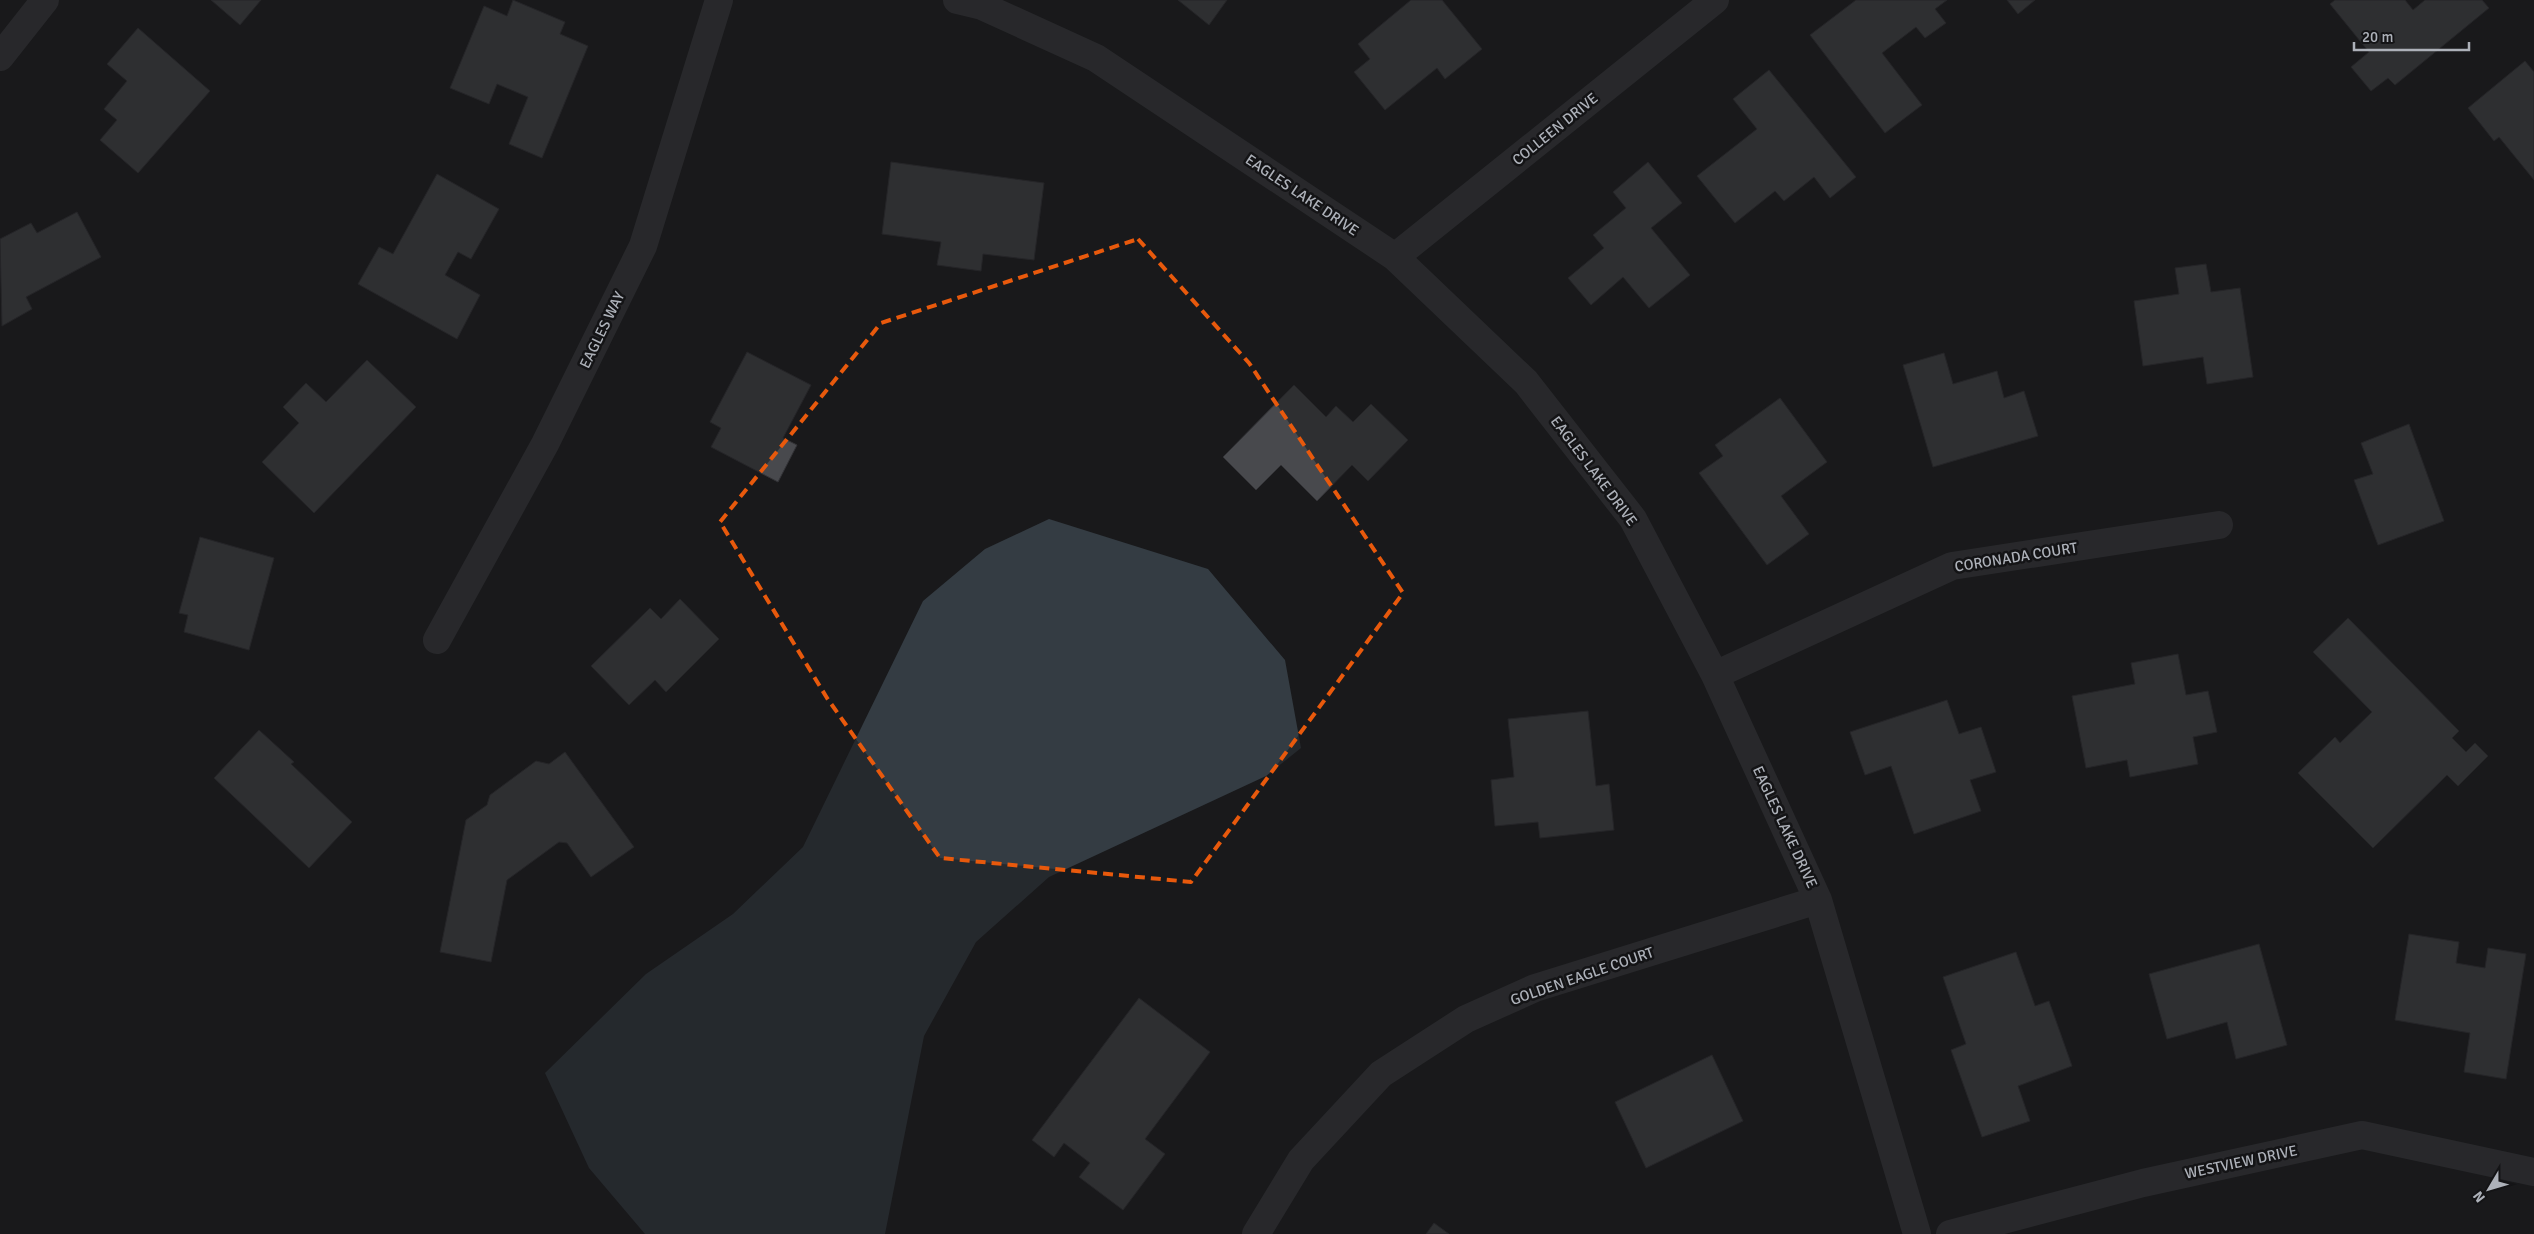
<svg xmlns="http://www.w3.org/2000/svg" width="2534" height="1234" font-family="Signika,sans-serif">
<style>
.water{fill:#343c43}
.building{fill:#48494d;stroke:#333337}
.lines{fill:none;stroke-linecap:round;stroke-linejoin:round}
.minor{stroke:#3a3b3f;stroke-width:28}
.marked{fill:none;stroke:#e8590c;stroke-width:4;stroke-dasharray:10 6;stroke-linejoin:round}
.labels{text-anchor:middle;stroke-width:5;stroke-linejoin:round;paint-order:stroke}
.street-label{font-size:15px;fill:#adb1b9;stroke:#141416}
</style>
<rect width="100%" height="100%" fill="#19191b"/>
<path class="water" d="M 1049,519 L 1208,569 L 1285,660 L 1301,748 L 1266,776 L 1049,877 L 976,942 L 924,1036 L 885,1234 L 645,1234 L 589,1168 L 545,1073 L 646,974 L 733,914 L 803,847 L 923,601 L 985,549 Z"/>
<path class="building" d="M 211,0 L 261,0 L 240,25 Z
M 513,0 L 565,22 L 560,34 L 588,46 L 542,158 L 509,144 L 528,97 L 497,84 L 489,104 L 450,88 L 484,6 L 507,16 Z
M 1178,0 L 1227,0 L 1209,25 Z
M 1411,0 L 1442,0 L 1482,49 L 1445,79 L 1437,68 L 1385,110 L 1354,72 L 1370,59 L 1358,44 Z
M 1856,0 L 1947,0 L 1935,9 L 1946,23 L 1925,38 L 1916,27 L 1882,53 L 1922,105 L 1885,133 L 1810,35 Z
M 2007,0 L 2035,0 L 2018,14 Z
M 2335,0 L 2405,0 L 2413,10 L 2425,0 L 2482,0 L 2489,8 L 2395,85 L 2388,78 L 2371,91 L 2351,67 L 2369,52 L 2330,4 Z
M 138,28 L 210,91 L 138,173 L 100,140 L 117,120 L 104,109 L 127,81 L 107,64 Z
M 2525,61 L 2534,72 L 2534,180 L 2499,137 L 2494,141 L 2468,108 Z
M 1769,70 L 1856,177 L 1830,198 L 1814,177 L 1784,201 L 1775,191 L 1735,223 L 1697,176 L 1757,129 L 1733,99 Z
M 891,162 L 1044,183 L 1034,260 L 983,254 L 981,271 L 937,265 L 941,242 L 882,234 Z
M 1648,162 L 1682,203 L 1651,228 L 1690,275 L 1649,308 L 1623,277 L 1591,305 L 1568,278 L 1604,248 L 1593,235 L 1626,208 L 1613,192 Z
M 437,174 L 499,209 L 471,259 L 458,252 L 445,275 L 480,295 L 457,339 L 358,284 L 379,247 L 393,254 Z
M 77,212 L 101,257 L 26,297 L 32,309 L 2,326 L 0,239 L 31,223 L 37,233 Z
M 2206,264 L 2211,292 L 2240,288 L 2253,377 L 2207,384 L 2203,357 L 2143,366 L 2134,301 L 2179,294 L 2175,268 Z
M 747,352 L 811,385 L 783,438 L 797,445 L 778,482 L 711,447 L 721,428 L 710,422 Z
M 1944,353 L 1953,384 L 1997,371 L 2004,398 L 2024,391 L 2038,436 L 1933,467 L 1903,365 Z
M 367,360 L 416,407 L 314,513 L 262,462 L 299,423 L 283,407 L 306,383 L 326,402 Z
M 1294,385 L 1326,417 L 1336,406 L 1353,422 L 1371,404 L 1408,440 L 1368,481 L 1352,465 L 1317,501 L 1281,465 L 1256,490 L 1223,457 Z
M 1780,398 L 1827,462 L 1781,496 L 1809,534 L 1767,565 L 1699,473 L 1723,456 L 1715,445 Z
M 2409,424 L 2444,521 L 2378,545 L 2354,480 L 2373,474 L 2361,443 Z
M 200,537 L 274,558 L 249,650 L 184,632 L 188,615 L 179,613 Z
M 680,599 L 719,639 L 666,692 L 655,680 L 629,705 L 591,666 L 650,608 L 661,619 Z
M 2348,618 L 2459,731 L 2452,738 L 2466,752 L 2475,743 L 2488,756 L 2458,786 L 2447,775 L 2373,848 L 2298,773 L 2335,737 L 2340,743 L 2372,712 L 2313,652 Z
M 2178,654 L 2186,695 L 2208,691 L 2217,732 L 2193,737 L 2198,764 L 2130,777 L 2127,760 L 2086,768 L 2072,696 L 2135,684 L 2131,663 Z
M 1947,700 L 1959,734 L 1981,727 L 1996,772 L 1970,780 L 1981,811 L 1914,834 L 1891,766 L 1865,775 L 1850,732 Z
M 1588,711 L 1596,786 L 1609,784 L 1614,830 L 1540,838 L 1538,822 L 1495,826 L 1491,780 L 1514,777 L 1508,719 Z
M 259,730 L 294,762 L 291,764 L 352,822 L 309,868 L 214,778 Z
M 565,752 L 634,847 L 591,877 L 567,843 L 559,842 L 507,880 L 491,962 L 440,952 L 466,820 L 487,805 L 490,795 L 536,761 L 549,764 Z
M 2409,934 L 2459,942 L 2456,963 L 2485,968 L 2488,948 L 2526,954 L 2506,1079 L 2464,1072 L 2470,1033 L 2395,1020 Z
M 2259,944 L 2287,1045 L 2236,1059 L 2227,1022 L 2167,1039 L 2149,974 Z
M 2016,952 L 2035,1006 L 2049,1001 L 2072,1066 L 2018,1086 L 2030,1121 L 1982,1137 L 1951,1050 L 1966,1044 L 1943,977 Z
M 1139,998 L 1210,1052 L 1145,1139 L 1165,1154 L 1123,1210 L 1079,1177 L 1090,1163 L 1064,1143 L 1054,1157 L 1032,1140 Z
M 1712,1055 L 1743,1121 L 1646,1168 L 1615,1102 Z
M 1434,1223 L 1449,1234 L 1426,1234 Z"/>
<g class="lines">
<path class="minor" d="M 957,0 L 982,6 L 1096,58 L 1395,257 L 1526,382 L 1633,519 L 1715,675 L 1818,900 L 1917,1234
M 0,57 L 45,0
M 1395,257 L 1715,0
M 437,640 L 545,444 L 643,246 L 719,0
M 1715,675 L 1952,566 L 2219,525
M 1256,1234 L 1301,1160 L 1381,1074 L 1466,1019 L 1535,988 L 1818,900
M 1950,1234 L 2143,1183 L 2362,1135 L 2534,1172"/>
</g>
<path d="M0 0H2534V1234H0ZM 1138,239 L 1249,363 L 1403,593 L 1191,882 L 940,858 L 827,698 L 720,522 L 881,323 Z" fill="#19191b" fill-opacity=".55" fill-rule="evenodd"/>
<path class="marked" d="M 1138,239 L 1249,363 L 1403,593 L 1191,882 L 940,858 L 827,698 L 720,522 L 881,323 Z"/>
<g class="labels">
<g class="street-label">
<text transform="translate(1555 129) rotate(-39)" y="5">COLLEEN DRIVE</text>
<text transform="translate(1302 195) rotate(34)" y="5">EAGLES LAKE DRIVE</text>
<text transform="translate(602 330) rotate(-64)" y="5">EAGLES WAY</text>
<text transform="translate(1594 471) rotate(53)" y="5">EAGLES LAKE DRIVE</text>
<text transform="translate(2016 557) rotate(-9)" y="5">CORONADA COURT</text>
<text transform="translate(1785 827) rotate(65)" y="5">EAGLES LAKE DRIVE</text>
<text transform="translate(1582 976) rotate(-19)" y="5">GOLDEN EAGLE COURT</text>
<text transform="translate(2241 1162) rotate(-12)" y="5">WESTVIEW DRIVE</text>
</g>
</g>
<g transform="translate(2489 1189) rotate(232)" stroke="#141416" stroke-width="4" paint-order="stroke">
<path d="M0-4L9 19L0 12L-9 19Z" fill="#adb1b9"/>
<text y="-8" font-size="14" font-weight="bold" text-anchor="middle" fill="#adb1b9">N</text>
</g>
<path d="M2354 42v8h115v-8" fill="none" stroke="#adb1b9" stroke-width="2.5"/>
<text x="2362" y="42" font-size="15" fill="#adb1b9" stroke="#141416" stroke-width="4" paint-order="stroke">20 m</text>
</svg>
